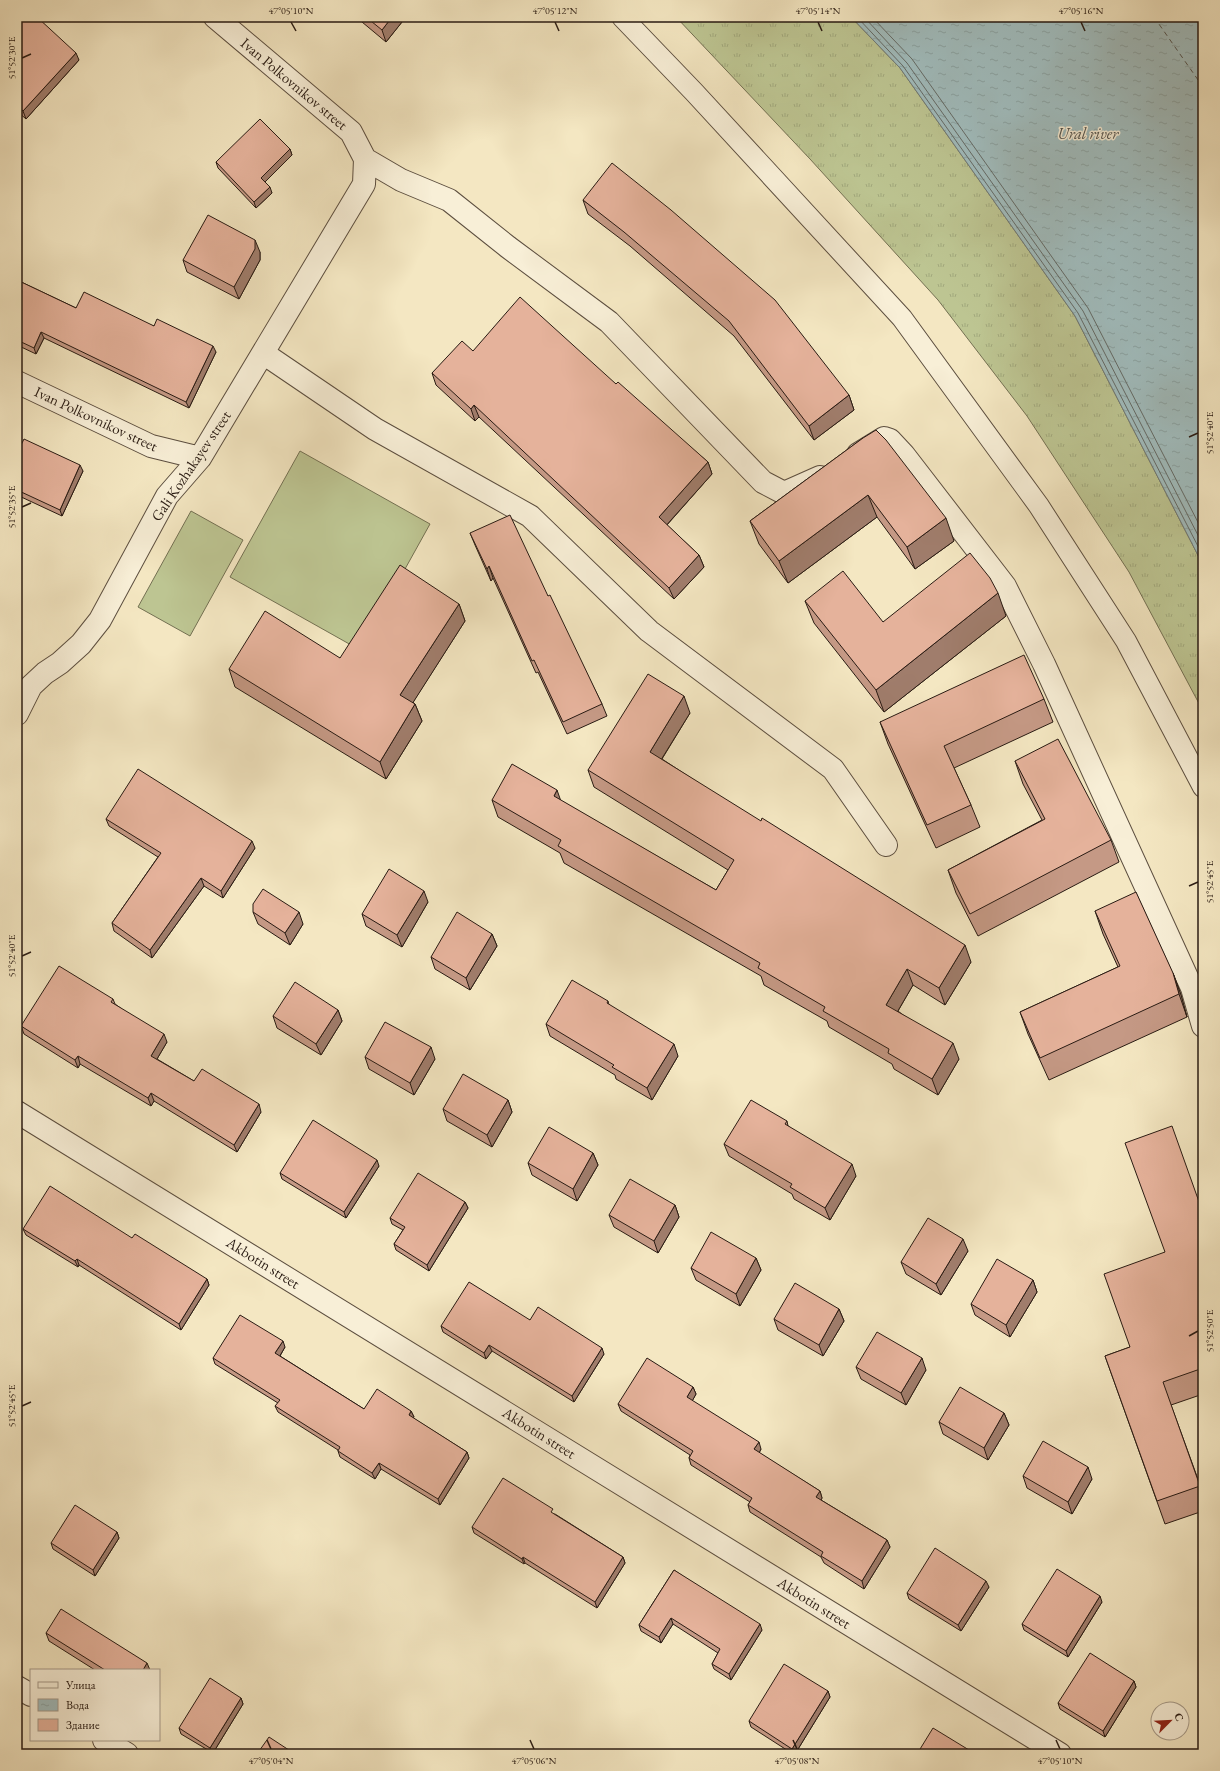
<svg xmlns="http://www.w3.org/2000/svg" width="1220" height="1771" font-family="'EB Garamond',serif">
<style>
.grass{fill:url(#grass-tufts);stroke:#737052}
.garden{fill:#bdc592;stroke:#737052}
.water{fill:url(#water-ripples);stroke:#717c7a}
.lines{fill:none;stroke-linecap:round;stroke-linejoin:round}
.shore{stroke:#656c68;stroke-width:1}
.ferry{stroke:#53544f;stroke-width:1;stroke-dasharray:5 4;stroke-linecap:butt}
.pedestrian-casing{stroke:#5c4e3f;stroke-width:22}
.minor-casing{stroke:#5c4e3f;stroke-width:24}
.pedestrian{stroke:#f8efd7;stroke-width:20}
.minor{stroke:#f8efd7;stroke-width:22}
.wall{fill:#c59985;stroke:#291b13}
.shaded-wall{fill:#a07d6c;stroke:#291b13}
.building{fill:#e5b29b;stroke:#291b13}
.ticks{fill:none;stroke:#291b13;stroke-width:1.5}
.labels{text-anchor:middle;stroke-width:3;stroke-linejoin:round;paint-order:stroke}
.street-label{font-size:15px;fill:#291b13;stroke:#f8efd7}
.water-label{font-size:16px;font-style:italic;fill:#53544f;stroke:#f8efd7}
.neatline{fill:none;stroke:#291b13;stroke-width:1.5}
.ticks-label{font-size:10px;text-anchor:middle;fill:#291b13}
</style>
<defs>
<pattern id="grass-tufts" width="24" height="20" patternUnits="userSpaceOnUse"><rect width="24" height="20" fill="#bdc592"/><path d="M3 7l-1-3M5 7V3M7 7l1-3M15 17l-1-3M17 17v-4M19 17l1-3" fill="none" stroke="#a2a97d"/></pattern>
<pattern id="water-ripples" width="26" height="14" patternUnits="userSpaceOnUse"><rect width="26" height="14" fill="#a1bdbe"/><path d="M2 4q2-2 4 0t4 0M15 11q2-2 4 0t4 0" fill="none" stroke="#8ba2a2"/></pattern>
</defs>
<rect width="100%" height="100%" fill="#f4e7c2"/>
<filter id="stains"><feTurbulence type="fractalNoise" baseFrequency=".005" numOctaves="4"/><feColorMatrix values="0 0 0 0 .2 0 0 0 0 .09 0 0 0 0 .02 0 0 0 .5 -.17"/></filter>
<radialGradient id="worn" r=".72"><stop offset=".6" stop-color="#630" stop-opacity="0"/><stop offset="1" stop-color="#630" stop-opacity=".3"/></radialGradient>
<path class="grass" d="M 676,17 L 851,17 L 900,68 L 1075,316 L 1203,565 L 1203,711 L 1129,572 L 1027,416 L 938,300 L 810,159 Z"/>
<path class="garden" d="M 300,451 L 430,524 L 360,650 L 230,577 Z
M 191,511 L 243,540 L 190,636 L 138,607 Z"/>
<path class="water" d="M 851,17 L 1203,17 L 1203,565 L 1075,316 L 900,68 Z"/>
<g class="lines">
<path class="shore" d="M 857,17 L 903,66 L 1078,313 L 1203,556
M 864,17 L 907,63 L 1083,311 L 1203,545
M 872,17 L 912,59 L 1088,308 L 1203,532"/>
<path class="ferry" d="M 1154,17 L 1203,87"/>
<defs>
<path id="pedestrian" d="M 622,17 L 694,92 L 902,318 L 1039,506 L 1126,641 L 1203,787"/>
<path id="minor" d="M 365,159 L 401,180 L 449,200 L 508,247 L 609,322 L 763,482 L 784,493 L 820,477
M 263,353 L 375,429 L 530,516 L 649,631 L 833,769 L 886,845
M 17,382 L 151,446 L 200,458
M 858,454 L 884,438 L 890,440 L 904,455 L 1005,586 L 1044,664 L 1192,988 L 1203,1026
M 17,714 L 31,686 L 45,673 L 60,663 L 81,644 L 100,620 L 167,496 L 200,458 L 364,184 L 365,159 L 351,132 L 215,17
M 17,1112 L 1060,1754
M 17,1687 L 31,1695
M 104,1740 L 127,1754"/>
</defs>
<use href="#pedestrian" class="pedestrian-casing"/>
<use href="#minor" class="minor-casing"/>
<use href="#pedestrian" class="pedestrian"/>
<use href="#minor" class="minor"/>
</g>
<path class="wall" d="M 17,17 L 40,20 L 79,60 L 26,119 L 17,111 Z
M 356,17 L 406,17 L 386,42 Z
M 290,149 L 292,155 L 265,182 L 272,193 L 256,208 L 218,168 L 216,162 Z
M 583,200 L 849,395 L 854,410 L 814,440 L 734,336 L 630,246 L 588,214 Z
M 260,252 L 260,260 L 239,299 L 187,272 L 183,260 Z
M 17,280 L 76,308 L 154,326 L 216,352 L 189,408 L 44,338 L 36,354 L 17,345 Z
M 473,351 L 616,384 L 708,462 L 712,474 L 667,525 L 699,555 L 704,567 L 674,599 L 479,417 L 475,421 L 436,385 L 432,373 Z
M 863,438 L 954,541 L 915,569 L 877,517 L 788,583 L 759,544 L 750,521 Z
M 17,453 L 83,471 L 62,516 L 17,495 Z
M 470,533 L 548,596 L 602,704 L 607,716 L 567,734 L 538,672 L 536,673 L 493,578 L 491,581 L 475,545 Z
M 805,601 L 883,622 L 1006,616 L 884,712 L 814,623 Z
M 459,604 L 465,621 L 413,702 L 415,704 L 422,721 L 386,779 L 235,687 L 229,669 L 340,658 Z
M 1044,699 L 1053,722 L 954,768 L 971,805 L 980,827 L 936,848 L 888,744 L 880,722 Z
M 690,713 L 662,759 L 971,962 L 945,1005 L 913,985 L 898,1011 L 959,1059 L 938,1095 L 894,1069 L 892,1064 L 829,1027 L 827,1021 L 764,985 L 761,976 L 564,863 L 560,853 L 498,817 L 492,800 L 561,801 L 716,890 L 728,870 L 594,787 L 588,770 Z
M 1015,761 L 1111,840 L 1119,862 L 978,936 L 956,893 L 948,870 L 1042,820 L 1023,784 Z
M 106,819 L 255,848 L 223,898 L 204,886 L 152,958 L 114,931 L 112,923 L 158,857 L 109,826 Z
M 428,902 L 402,947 L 366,926 L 362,914 Z
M 1095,911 L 1173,973 L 1181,995 L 1187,1017 L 1049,1080 L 1028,1034 L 1020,1012 L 1118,967 L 1103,934 Z
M 253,912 L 303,924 L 290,945 L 258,924 Z
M 492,934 L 497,946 L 470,990 L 435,969 L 431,957 Z
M 113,999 L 115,1004 L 167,1042 L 157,1059 L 194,1081 L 261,1112 L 237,1152 L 154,1101 L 151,1106 L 80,1064 L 78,1068 L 24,1034 L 21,1026 Z
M 608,1001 L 609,1005 L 678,1056 L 652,1100 L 616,1079 L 615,1075 L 550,1036 L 546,1024 Z
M 338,1010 L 342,1021 L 321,1055 L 277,1028 L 273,1016 Z
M 365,1057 L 435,1059 L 414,1095 L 369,1069 Z
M 508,1100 L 512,1112 L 492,1147 L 447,1121 L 443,1109 Z
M 787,1121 L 788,1126 L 856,1176 L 830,1220 L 794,1199 L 792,1194 L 729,1156 L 724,1144 Z
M 593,1153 L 598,1165 L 577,1201 L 532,1175 L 528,1163 Z
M 379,1166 L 346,1218 L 282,1179 L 280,1173 Z
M 465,1202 L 468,1208 L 429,1271 L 396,1250 L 394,1244 L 403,1230 L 392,1224 L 390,1218 Z
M 675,1205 L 679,1217 L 658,1253 L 614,1227 L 609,1215 Z
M 1203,1213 L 1203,1394 L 1171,1405 L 1203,1493 L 1203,1511 L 1165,1524 L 1105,1356 L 1130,1347 L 1165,1252 Z
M 23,1229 L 207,1279 L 209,1285 L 181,1330 L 79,1265 L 78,1267 L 26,1235 Z
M 968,1251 L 941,1295 L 906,1274 L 901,1262 Z
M 756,1258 L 761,1270 L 740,1306 L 696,1280 L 691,1268 Z
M 1033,1280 L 1037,1292 L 1010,1337 L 975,1315 L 971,1304 Z
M 839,1309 L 844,1321 L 823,1356 L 778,1330 L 774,1319 Z
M 530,1320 L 604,1354 L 574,1402 L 492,1351 L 486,1359 L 443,1332 L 441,1326 Z
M 285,1347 L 280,1356 L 364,1409 L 411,1411 L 414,1417 L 413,1418 L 467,1452 L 469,1458 L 440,1505 L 381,1469 L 375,1479 L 340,1457 L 338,1451 L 338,1450 L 278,1412 L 275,1406 L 278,1403 L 215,1364 L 213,1358 Z
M 856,1367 L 926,1370 L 906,1405 L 861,1379 Z
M 693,1387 L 696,1394 L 692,1401 L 761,1449 L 759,1453 L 820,1491 L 822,1498 L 821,1500 L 887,1540 L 890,1547 L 864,1589 L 824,1563 L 821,1557 L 750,1512 L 748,1505 L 750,1502 L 691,1465 L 689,1458 L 690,1455 L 621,1411 L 618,1404 Z
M 1004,1413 L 1009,1425 L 988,1460 L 943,1434 L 939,1422 Z
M 1023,1476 L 1092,1479 L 1072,1514 L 1027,1488 Z
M 555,1514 L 623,1557 L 625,1563 L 597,1608 L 525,1563 L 524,1564 L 474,1533 L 472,1527 Z
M 117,1532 L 119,1538 L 95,1576 L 53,1549 L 51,1543 Z
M 674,1570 L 762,1630 L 731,1680 L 714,1669 L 712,1664 L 718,1653 L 673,1624 L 661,1643 L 641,1631 L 639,1625 Z
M 989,1587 L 961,1631 L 909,1599 L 907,1593 Z
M 1102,1602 L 1068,1657 L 1024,1630 L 1022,1624 Z
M 46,1633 L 150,1670 L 95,1670 L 49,1641 Z
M 1134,1681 L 1136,1687 L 1105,1737 L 1060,1709 L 1058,1703 Z
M 828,1691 L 830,1697 L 795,1754 L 793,1754 L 751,1727 L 749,1721 Z
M 241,1698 L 243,1704 L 213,1753 L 181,1734 L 179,1728 Z"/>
<path class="shaded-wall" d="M 36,17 L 42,17 L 38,23 Z
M 392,17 L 406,17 L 386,42 L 382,30 Z
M 76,53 L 79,60 L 26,119 L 23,111 Z
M 290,149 L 292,155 L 263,184 L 261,178 Z
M 270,187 L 272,193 L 256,208 L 254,202 Z
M 255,240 L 260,252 L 260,260 L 239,299 L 234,287 Z
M 41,332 L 44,338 L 36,354 L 34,348 Z
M 213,346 L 216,352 L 189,408 L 186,402 Z
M 849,395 L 854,410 L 814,440 L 809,426 Z
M 474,405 L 479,417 L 475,421 L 471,409 Z
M 708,462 L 712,474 L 663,529 L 659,517 Z
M 80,465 L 83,471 L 62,516 L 60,510 Z
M 868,495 L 877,517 L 788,583 L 779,561 Z
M 946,518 L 954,541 L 915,569 L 907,547 Z
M 699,555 L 704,567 L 674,599 L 669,588 Z
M 489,566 L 493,578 L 491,581 L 487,569 Z
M 998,593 L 1006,616 L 884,712 L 876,690 Z
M 459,604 L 465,621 L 407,712 L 400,695 Z
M 684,696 L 690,713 L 656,768 L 650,752 Z
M 415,704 L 422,721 L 386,779 L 380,762 Z
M 557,790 L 563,807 L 554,796 Z
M 252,841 L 255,848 L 223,898 L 221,891 Z
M 201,878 L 204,886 L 152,958 L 150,950 Z
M 424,891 L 428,902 L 402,947 L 397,935 Z
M 299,912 L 303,924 L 290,945 L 285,933 Z
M 492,934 L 497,946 L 470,990 L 466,978 Z
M 965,945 L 971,962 L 945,1005 L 939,988 Z
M 907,969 L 913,985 L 892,1021 L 886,1005 Z
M 1173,973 L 1181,995 L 1187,1017 L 1179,994 Z
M 338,1010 L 342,1021 L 321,1055 L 316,1044 Z
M 164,1034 L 167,1042 L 154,1064 L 151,1056 Z
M 953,1043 L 959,1059 L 938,1095 L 932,1079 Z
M 674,1044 L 678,1056 L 652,1100 L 647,1088 Z
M 431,1047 L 435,1059 L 414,1095 L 410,1083 Z
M 78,1056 L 80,1064 L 78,1068 L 75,1060 Z
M 151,1093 L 154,1101 L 151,1106 L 148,1098 Z
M 508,1100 L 512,1112 L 492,1147 L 487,1135 Z
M 259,1104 L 261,1112 L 237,1152 L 234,1145 Z
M 593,1153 L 598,1165 L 577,1201 L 573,1189 Z
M 377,1160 L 379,1166 L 346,1218 L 344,1212 Z
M 852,1164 L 856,1176 L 830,1220 L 825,1208 Z
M 465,1202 L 468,1208 L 429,1271 L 427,1265 Z
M 675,1205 L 679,1217 L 658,1253 L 654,1241 Z
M 963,1239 L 968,1251 L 941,1295 L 936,1284 Z
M 756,1258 L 761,1270 L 740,1306 L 736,1294 Z
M 77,1259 L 79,1265 L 78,1267 L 75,1261 Z
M 207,1279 L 209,1285 L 181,1330 L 179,1324 Z
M 1033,1280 L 1037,1292 L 1010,1337 L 1006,1325 Z
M 839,1309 L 844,1321 L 823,1356 L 819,1345 Z
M 283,1341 L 285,1347 L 278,1359 L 275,1353 Z
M 489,1345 L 492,1351 L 486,1359 L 484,1353 Z
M 602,1348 L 604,1354 L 574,1402 L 572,1396 Z
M 922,1358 L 926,1370 L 906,1405 L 901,1393 Z
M 693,1387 L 696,1394 L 690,1405 L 687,1397 Z
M 411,1411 L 414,1417 L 411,1421 L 409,1415 Z
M 1004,1413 L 1009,1425 L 988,1460 L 984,1448 Z
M 759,1442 L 761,1449 L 757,1457 L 754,1449 Z
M 467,1452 L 469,1458 L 440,1505 L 438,1499 Z
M 379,1463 L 381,1469 L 375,1479 L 372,1473 Z
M 1088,1467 L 1092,1479 L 1072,1514 L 1068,1502 Z
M 18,1474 L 20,1480 L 17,1485 L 17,1475 Z
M 820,1491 L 822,1498 L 819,1504 L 816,1497 Z
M 117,1532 L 119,1538 L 95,1576 L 93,1570 Z
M 887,1540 L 890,1547 L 864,1589 L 862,1581 Z
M 523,1557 L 525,1563 L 524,1564 L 522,1559 Z
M 623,1557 L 625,1563 L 597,1608 L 595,1602 Z
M 986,1581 L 989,1587 L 961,1631 L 958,1625 Z
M 1100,1596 L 1102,1602 L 1068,1657 L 1066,1651 Z
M 671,1618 L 673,1624 L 661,1643 L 659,1637 Z
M 760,1624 L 762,1630 L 731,1680 L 729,1674 Z
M 147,1663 L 150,1670 L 143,1670 Z
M 1134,1681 L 1136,1687 L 1105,1737 L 1103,1731 Z
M 828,1691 L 830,1697 L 795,1754 L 794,1754 L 792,1749 Z
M 241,1698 L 243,1704 L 213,1753 L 210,1748 Z
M 969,1750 L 971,1754 L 967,1754 Z"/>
<path class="building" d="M 17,17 L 37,17 L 76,53 L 23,111 L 17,106 Z
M 366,17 L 392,17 L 382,30 Z
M 260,119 L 290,149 L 261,178 L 270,187 L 254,202 L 216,162 Z
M 612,163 L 671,210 L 775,300 L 849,395 L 809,426 L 729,321 L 624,232 L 583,200 Z
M 208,215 L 255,240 L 255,249 L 234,287 L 183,260 Z
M 17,280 L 76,308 L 84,292 L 154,326 L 157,319 L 213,346 L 186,402 L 41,332 L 34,348 L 17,340 Z
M 520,297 L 616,384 L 618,382 L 708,462 L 659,517 L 699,555 L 669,588 L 474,405 L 471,409 L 432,373 L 462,341 L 473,351 Z
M 876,430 L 886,440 L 946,518 L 907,547 L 868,495 L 779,561 L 750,521 L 863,438 Z
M 24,439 L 80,465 L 60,510 L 17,490 L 17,453 Z
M 510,515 L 548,596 L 550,595 L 602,704 L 563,722 L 534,660 L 532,661 L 489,566 L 487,569 L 470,533 Z
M 970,553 L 990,578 L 998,593 L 876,690 L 805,601 L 843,571 L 883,622 Z
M 400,565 L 459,604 L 400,695 L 415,704 L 380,762 L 229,669 L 265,611 L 340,658 Z
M 1024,655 L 1044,699 L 944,746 L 971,805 L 927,825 L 880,722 Z
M 648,674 L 684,696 L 650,752 L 761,821 L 762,818 L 965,945 L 939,988 L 907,969 L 886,1005 L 953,1043 L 932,1079 L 888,1053 L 889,1049 L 823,1011 L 825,1007 L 758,968 L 760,963 L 558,846 L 561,840 L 492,800 L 512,764 L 557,790 L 554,796 L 716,890 L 734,860 L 588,770 Z
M 1058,739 L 1111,840 L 970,914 L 948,870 L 1045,819 L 1015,761 Z
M 138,769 L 252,841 L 221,891 L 201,878 L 150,950 L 112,923 L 161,853 L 106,819 Z
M 389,869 L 424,891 L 397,935 L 362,914 Z
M 263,889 L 299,912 L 285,933 L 253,912 L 253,904 Z
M 1136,892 L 1173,973 L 1179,994 L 1040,1058 L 1020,1012 L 1120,966 L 1095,911 Z
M 457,912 L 492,934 L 466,978 L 431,957 Z
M 59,966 L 113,999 L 111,1002 L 164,1034 L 151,1056 L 194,1081 L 202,1069 L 259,1104 L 234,1145 L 151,1093 L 148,1098 L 78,1056 L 75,1060 L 21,1026 Z
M 572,980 L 608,1001 L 607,1003 L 674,1044 L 647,1088 L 612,1067 L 614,1065 L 546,1024 Z
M 295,982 L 338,1010 L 316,1044 L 273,1016 Z
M 385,1022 L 431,1047 L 410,1083 L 365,1057 Z
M 463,1074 L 508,1100 L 487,1135 L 443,1109 Z
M 751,1100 L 787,1121 L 785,1124 L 852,1164 L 825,1208 L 790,1187 L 792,1184 L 724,1144 Z
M 313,1120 L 377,1160 L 344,1212 L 280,1173 Z
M 1172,1126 L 1203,1213 L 1203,1368 L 1163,1382 L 1200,1486 L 1157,1501 L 1105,1356 L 1130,1347 L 1104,1274 L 1165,1252 L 1125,1143 Z
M 549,1127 L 593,1153 L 573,1189 L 528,1163 Z
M 418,1173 L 465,1202 L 427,1265 L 394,1244 L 405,1227 L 390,1218 Z
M 630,1179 L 675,1205 L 654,1241 L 609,1215 Z
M 50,1186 L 132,1238 L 135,1234 L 207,1279 L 179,1324 L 77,1259 L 75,1261 L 23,1229 Z
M 928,1218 L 963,1239 L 936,1284 L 901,1262 Z
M 711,1232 L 756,1258 L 736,1294 L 691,1268 Z
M 997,1259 L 1033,1280 L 1006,1325 L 971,1304 Z
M 469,1282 L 530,1320 L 538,1307 L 602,1348 L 572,1396 L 489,1345 L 484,1353 L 441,1326 Z
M 795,1283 L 839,1309 L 819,1345 L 774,1319 Z
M 240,1315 L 283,1341 L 275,1353 L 364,1409 L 377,1389 L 411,1411 L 409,1415 L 467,1452 L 438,1499 L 379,1463 L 372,1473 L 338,1451 L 340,1447 L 275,1406 L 280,1400 L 213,1358 Z
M 877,1332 L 922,1358 L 901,1393 L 856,1367 Z
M 647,1358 L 693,1387 L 687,1397 L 759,1442 L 754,1449 L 820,1491 L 816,1497 L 887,1540 L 862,1581 L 821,1556 L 823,1552 L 748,1505 L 752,1498 L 689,1458 L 693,1451 L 618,1404 Z
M 960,1387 L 1004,1413 L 984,1448 L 939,1422 Z
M 1043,1441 L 1088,1467 L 1068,1502 L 1023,1476 Z
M 503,1478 L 553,1509 L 551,1512 L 623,1557 L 595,1602 L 523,1557 L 522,1559 L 472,1527 Z
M 75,1505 L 117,1532 L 93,1570 L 51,1543 Z
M 935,1548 L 986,1581 L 958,1625 L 907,1593 Z
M 1057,1569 L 1100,1596 L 1066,1651 L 1022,1624 Z
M 674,1570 L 760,1624 L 729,1674 L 712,1664 L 720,1649 L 671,1618 L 659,1637 L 639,1625 Z
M 61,1609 L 147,1663 L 143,1670 L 105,1670 L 46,1633 Z
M 1090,1653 L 1134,1681 L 1103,1731 L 1058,1703 Z
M 784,1664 L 828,1691 L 792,1749 L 749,1721 Z
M 210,1678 L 241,1698 L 210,1748 L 179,1728 Z
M 933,1728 L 969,1750 L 967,1754 L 917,1754 Z
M 269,1737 L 295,1754 L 257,1754 Z"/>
<path class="ticks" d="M 291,22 L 296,31M 555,22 L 559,31M 818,22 L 822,31M 1081,22 L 1085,31M 22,58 L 31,54M 1189,437 L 1198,433M 22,507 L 31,503M 1189,886 L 1198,882M 22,956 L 31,952M 1189,1336 L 1198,1331M 22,1406 L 31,1402M 267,1740 L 271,1749M 530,1740 L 534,1749M 793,1740 L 797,1749M 1056,1740 L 1060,1749"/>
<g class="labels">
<g class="street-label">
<text transform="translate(294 84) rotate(40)" y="5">Ivan Polkovnikov street</text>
<text transform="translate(96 419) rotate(25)" y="5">Ivan Polkovnikov street</text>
<text transform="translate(191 466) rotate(-56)" y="5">Gali Kozhakayev street</text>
<text transform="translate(263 1263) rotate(32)" y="5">Akbotin street</text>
<text transform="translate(539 1433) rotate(32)" y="5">Akbotin street</text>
<text transform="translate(814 1603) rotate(32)" y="5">Akbotin street</text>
</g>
<g class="water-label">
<text x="1088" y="139">Ural river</text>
</g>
</g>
<rect width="1220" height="1771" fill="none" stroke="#f4e7c2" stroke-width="44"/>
<rect x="30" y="1669" width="130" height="72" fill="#f8efd7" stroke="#a59a89"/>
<rect x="38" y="1682" width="20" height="6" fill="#f8efd7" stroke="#a59a89"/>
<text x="66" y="1689" font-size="12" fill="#291b13">Улица</text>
<rect x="38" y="1699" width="20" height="12" fill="url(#water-ripples)" stroke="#a59a89"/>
<text x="66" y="1709" font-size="12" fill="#291b13">Вода</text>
<rect x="38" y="1719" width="20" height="12" fill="#e5b29b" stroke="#a59a89"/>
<text x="66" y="1729" font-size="12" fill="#291b13">Здание</text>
<g transform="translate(1170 1721) rotate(66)"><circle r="19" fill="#f8efd7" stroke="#a59a89"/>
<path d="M0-3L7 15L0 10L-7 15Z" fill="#8f2418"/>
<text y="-6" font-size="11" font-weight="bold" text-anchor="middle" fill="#291b13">С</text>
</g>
<rect x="22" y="22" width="1176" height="1727" class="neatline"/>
<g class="ticks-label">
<text x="291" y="14">47°05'10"N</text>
<text x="555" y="14">47°05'12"N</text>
<text x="818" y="14">47°05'14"N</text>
<text x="1081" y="14">47°05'16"N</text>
<text transform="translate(11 58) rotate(-90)" y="4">51°52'30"E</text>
<text transform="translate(1209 433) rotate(-90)" y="4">51°52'40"E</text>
<text transform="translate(11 507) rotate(-90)" y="4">51°52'35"E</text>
<text transform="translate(1209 882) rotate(-90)" y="4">51°52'45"E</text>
<text transform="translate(11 956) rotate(-90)" y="4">51°52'40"E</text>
<text transform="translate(1209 1331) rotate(-90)" y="4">51°52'50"E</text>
<text transform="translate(11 1406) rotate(-90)" y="4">51°52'45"E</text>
<text x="271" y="1764">47°05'04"N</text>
<text x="534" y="1764">47°05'06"N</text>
<text x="797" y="1764">47°05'08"N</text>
<text x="1060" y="1764">47°05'10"N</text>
</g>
<rect width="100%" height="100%" filter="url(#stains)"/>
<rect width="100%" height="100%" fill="url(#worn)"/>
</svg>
